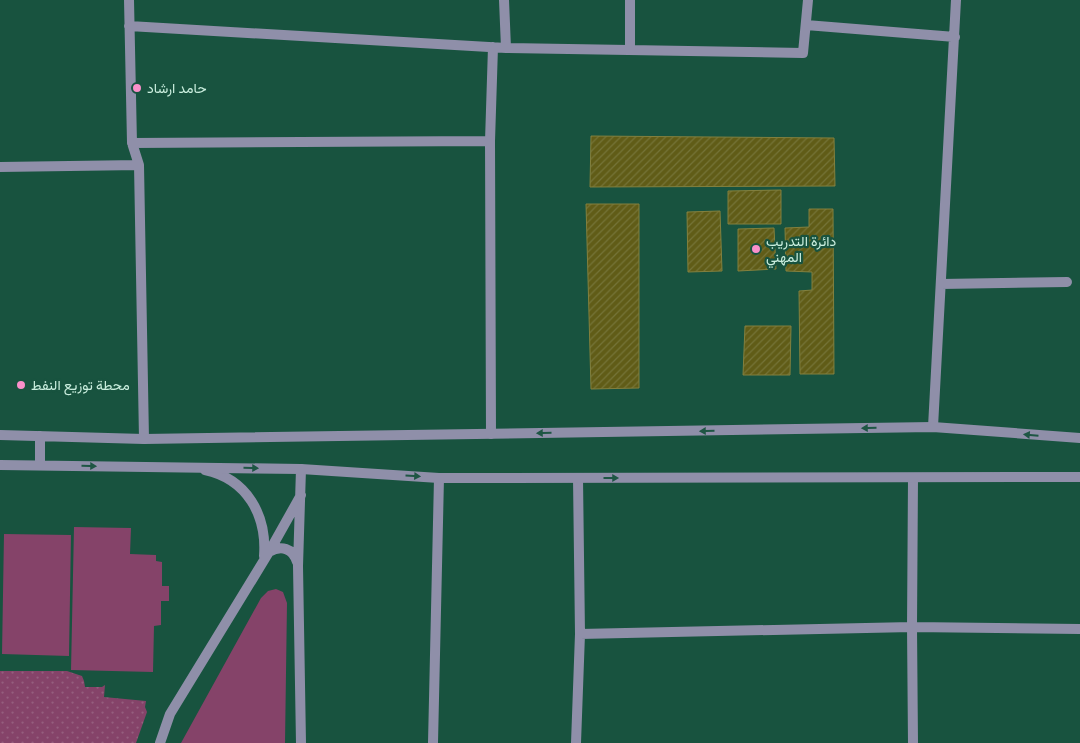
<svg xmlns="http://www.w3.org/2000/svg" width="1080" height="743" font-family="'Roboto Condensed',Vazirmatn,sans-serif">
<style>
.grass{fill:url(#grass-dots)}
.green{fill:#854369}
.building{fill:url(#building-hatch);stroke:#83803e}
.lines{fill:none;stroke-linecap:round;stroke-linejoin:round}
.minor{stroke:#8f8fa9;stroke-width:10}
.tertiary{stroke:#8f8fa9;stroke-width:10}
.oneway{fill:#1e5644}
.poi-dot{fill:#f990ca;stroke:#18533f;stroke-width:2}
.labels{text-anchor:middle;stroke-width:4.5;stroke-linejoin:round;paint-order:stroke}
.poi-label{font-size:14px;fill:#caeede;stroke:#18533f;text-anchor:start}
</style>
<defs>
<pattern id="grass-dots" width="8" height="8" patternUnits="userSpaceOnUse" patternTransform="scale(1.25)"><rect width="8" height="8" fill="#854369"/><path d="M2 2h.1M6 6h.1" fill="none" stroke="#955e7e" stroke-width="1.8" stroke-linecap="round"/></pattern>
<pattern id="building-hatch" width="6" height="6" patternUnits="userSpaceOnUse" patternTransform="scale(1.25)"><rect width="6" height="6" fill="#605c17"/><path d="M-1 1l2-2M0 6l6-6M5 7l2-2" fill="none" stroke="#757438"/></pattern>
</defs>
<rect width="100%" height="100%" fill="#18533f"/>
<path class="grass" d="M 0,671 L 67,671 L 82,676 L 84,681 L 85,687 L 102,687 L 105,685 L 104,697 L 146,701 L 145,707 L 147,712 L 136,743 L 0,743 Z"/>
<path class="green" d="M 74,527 L 131,528 L 130,554 L 156,555 L 156,561 L 162,562 L 162,586 L 169,586 L 169,601 L 161,601 L 161,625 L 154,626 L 153,672 L 71,670 Z
M 4,534 L 71,535 L 69,656 L 2,654 Z
M 276,589 L 283,592 L 287,603 L 285,743 L 181,743 L 261,598 L 268,591 Z"/>
<path class="building" d="M 591,136 L 834,138 L 835,186 L 590,187 Z
M 781,190 L 781,224 L 728,224 L 728,191 Z
M 586,204 L 639,204 L 639,388 L 591,389 Z
M 809,209 L 833,209 L 834,374 L 800,374 L 799,291 L 812,290 L 812,272 L 786,271 L 785,228 L 809,227 Z
M 720,211 L 722,271 L 688,272 L 687,212 Z
M 774,228 L 776,269 L 738,271 L 738,229 Z
M 745,326 L 791,326 L 790,375 L 743,375 Z"/>
<g class="lines">
<path class="minor" d="M 129,0 L 132,143 L 139,165 L 144,439
M 504,0 L 506,48
M 630,0 L 630,50
M 806,25 L 955,37
M 129,26 L 506,48 L 803,53 L 808,0
M 132,143 L 490,141
M 0,167 L 139,165
M 941,284 L 1067,282
M 933,427 L 956,0
M 491,434 L 490,141 L 493,47
M 205,470 C 247,479 267,515 264,556
M 269,552 C 281,545 293,548 297,562
M 580,634 L 912,627 L 1080,629
M 160,743 L 170,714 L 269,552 L 301,495
M 301,743 L 298,566 L 301,469
M 433,743 L 439,478
M 576,743 L 580,634 L 578,478
M 913,743 L 912,627 L 913,478"/>
<path class="tertiary" d="M 0,435 L 144,439 L 933,427 L 1080,438
M 40,436 L 40,465
M 0,465 L 301,469 L 439,478 L 1080,477"/>
</g>
<defs><path id="oneway-solid" d="M-6-.8H1V-3.2L6.5 0L1 3.2V.8H-6Z" transform="scale(1.25)"/></defs>
<g class="oneway">
<use href="#oneway-solid" transform="translate(869 428) rotate(179)"/>
<use href="#oneway-solid" transform="translate(707 431) rotate(179)"/>
<use href="#oneway-solid" transform="translate(544 433) rotate(179)"/>
<use href="#oneway-solid" transform="translate(1031 435) rotate(-175)"/>
<use href="#oneway-solid" transform="translate(89 466) rotate(1)"/>
<use href="#oneway-solid" transform="translate(251 468) rotate(1)"/>
<use href="#oneway-solid" transform="translate(413 476) rotate(4)"/>
<use href="#oneway-solid" transform="translate(611 478)"/>
</g>
<g class="poi-dot">
<circle cx="137" cy="88" r="5"/>
<circle cx="756" cy="249" r="5"/>
<circle cx="21" cy="385" r="5"/>
</g>
<g class="labels">
<g class="poi-label">
<text x="147" y="93">حامد ارشاد</text>
<text x="766" y="246">دائرة التدريب<tspan x="766" dy="16">المهني</tspan></text>
<text x="31" y="390">محطة توزيع النفط</text>
</g>
</g>
</svg>
